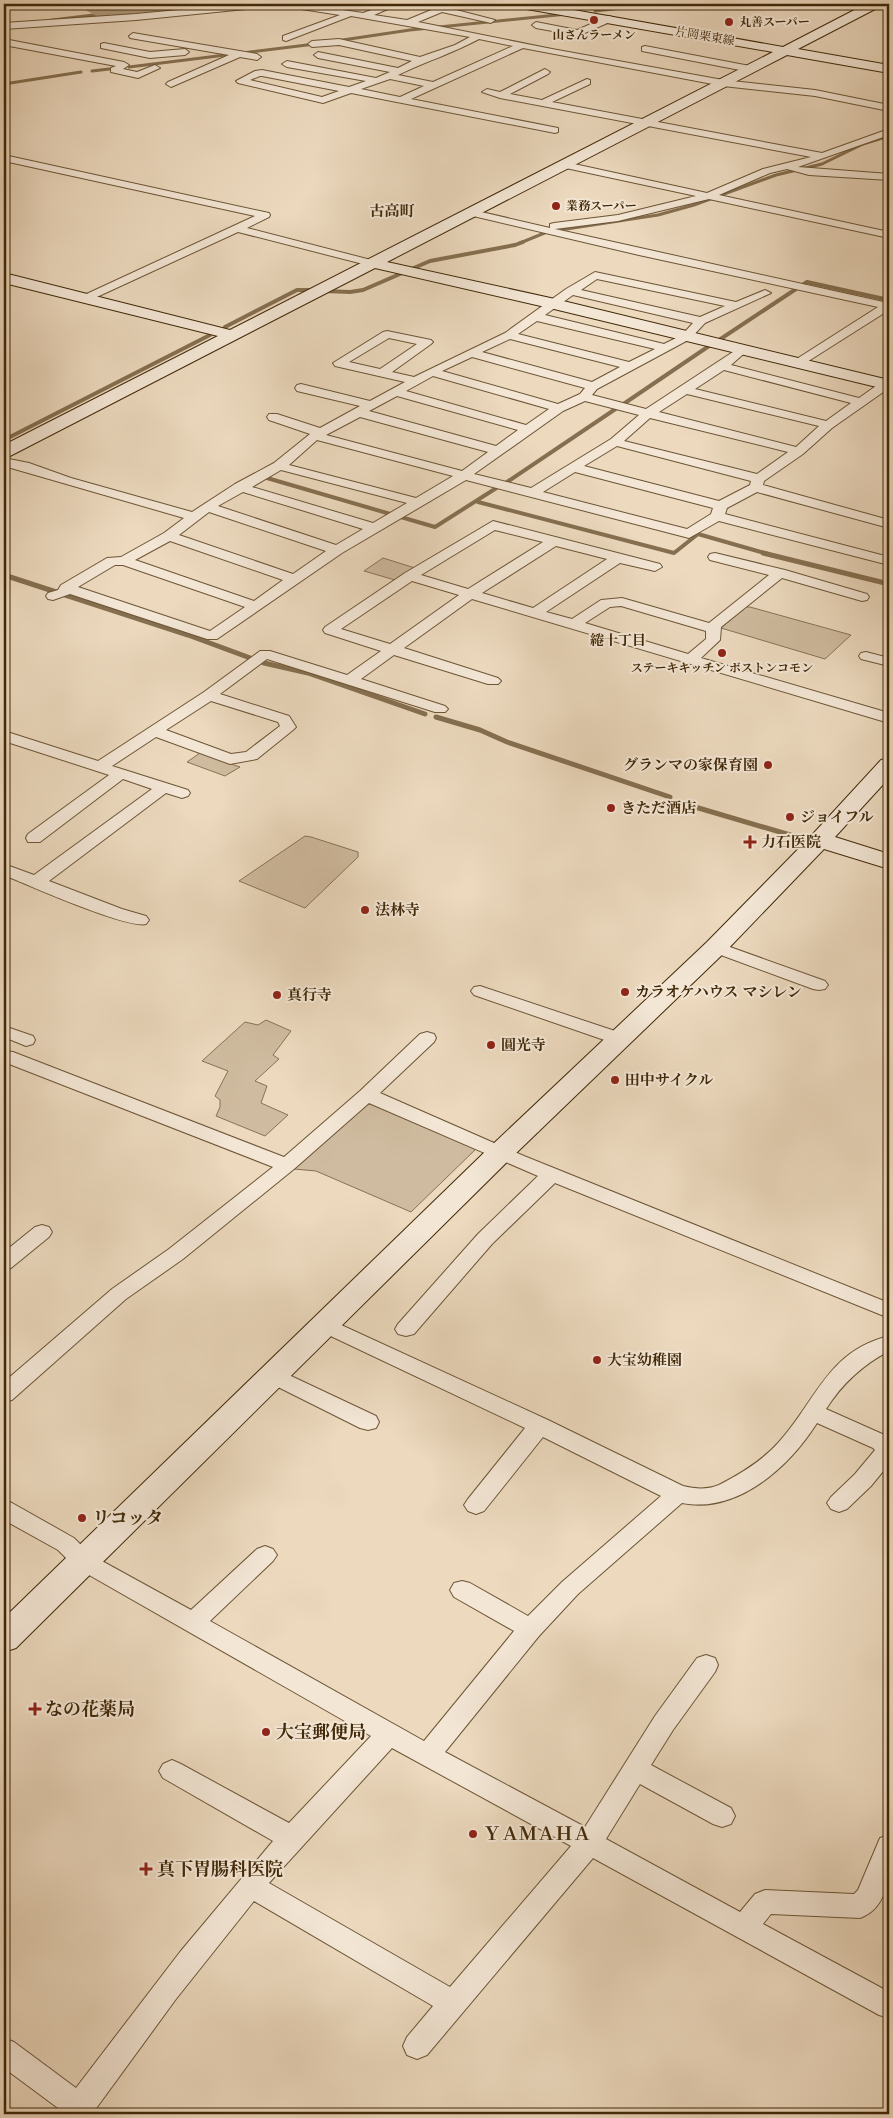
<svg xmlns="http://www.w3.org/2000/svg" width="893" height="2118" font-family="'Old Standard TT','Noto Serif JP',serif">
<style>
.green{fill:#cfbb9f;stroke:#887254}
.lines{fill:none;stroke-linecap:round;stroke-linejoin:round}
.stream-far2{stroke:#856f50;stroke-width:3}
.stream-far1{stroke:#856f50;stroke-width:4}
.stream{stroke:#856f50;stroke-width:5}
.river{fill:#b29d80;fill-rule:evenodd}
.street-casing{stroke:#6c5536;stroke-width:2}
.secondary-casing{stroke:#412909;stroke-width:2}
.street{fill:#f3e6d5;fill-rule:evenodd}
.secondary{fill:#f3e6d5;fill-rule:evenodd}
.poi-dot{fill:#8f2418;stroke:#f3e6d5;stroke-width:2}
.labels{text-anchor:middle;stroke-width:4;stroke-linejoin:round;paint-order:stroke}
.far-poi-label{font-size:12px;font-weight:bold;fill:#412909;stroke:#f3e6d5;text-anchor:start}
.far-street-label{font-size:12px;fill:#412909;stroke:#f3e6d5}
.far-neighbourhood-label{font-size:14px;font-weight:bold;fill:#412909;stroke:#f3e6d5}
.far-quarter-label{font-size:15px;font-weight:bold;fill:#412909;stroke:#f3e6d5}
.poi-label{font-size:15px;font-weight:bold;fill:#412909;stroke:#f3e6d5;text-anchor:start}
.near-poi-label{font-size:18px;font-weight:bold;fill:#412909;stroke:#f3e6d5;text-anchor:start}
</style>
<rect width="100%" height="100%" fill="#ecd9be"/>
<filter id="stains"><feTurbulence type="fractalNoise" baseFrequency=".004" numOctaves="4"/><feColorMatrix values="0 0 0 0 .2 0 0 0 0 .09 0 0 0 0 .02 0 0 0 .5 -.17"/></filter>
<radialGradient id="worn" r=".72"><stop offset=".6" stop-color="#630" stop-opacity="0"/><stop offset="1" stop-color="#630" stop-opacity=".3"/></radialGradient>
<path class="green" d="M 383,558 L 415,568 L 395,580 L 364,571 Z
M 746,607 L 750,607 L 851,635 L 825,659 L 721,628 Z
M 200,753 L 240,767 L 225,776 L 187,762 Z
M 305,836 L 311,837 L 358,852 L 358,857 L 305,908 L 239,881 Z
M 266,1020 L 291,1031 L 273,1055 L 279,1059 L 255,1081 L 267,1086 L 261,1103 L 288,1115 L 265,1136 L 216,1116 L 220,1107 L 220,1100 L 215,1096 L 228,1071 L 202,1061 L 245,1022 L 258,1025 Z
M 371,1104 L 477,1148 L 411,1212 L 316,1171 L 294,1169 L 362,1106 Z"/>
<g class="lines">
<path class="stream-far2" d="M 595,11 L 658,4
M 52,20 L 102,14
M 336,41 L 410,30 L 567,14
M 129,67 L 315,44
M 92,71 L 109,69
M 4,84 L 81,72
M 520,243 L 547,232 L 658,215 L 694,205 L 776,175 L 822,164 L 863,144 L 889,136"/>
<path class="stream-far1" d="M 801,286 L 807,282 L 889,300
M 324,291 L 350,292 L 363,290 L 430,261 L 515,245 L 523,242
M 225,327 L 297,290 L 315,290
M 719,340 L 799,287
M 622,405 L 709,346
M 4,440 L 210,335
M 267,478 L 435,527 L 498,487
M 507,482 L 617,408
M 478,502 L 674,553 L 698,534 L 768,554"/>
<path class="stream" d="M 763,553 L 889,584
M 4,575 L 188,635 L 264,663 L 308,673 L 425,714
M 436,717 L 480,730 L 507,742 L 670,797
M 685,804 L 797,837"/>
<path class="river" d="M 77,4 L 95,4 L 105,9 L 158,4 L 209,4 L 206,7 L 201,9 L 102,19 L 80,7 Z"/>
<defs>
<path id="street" d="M 243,4 L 303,4 L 363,13 L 388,4 L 399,4 L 374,15 L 407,20 L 441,6 L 495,20 L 491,23 L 442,12 L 418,22 L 552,49 L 723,80 L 815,90 L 889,105 L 889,111 L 815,96 L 723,86 L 523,48 L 411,99 L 558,128 L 558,132 L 555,133 L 351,93 L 323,103 L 238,83 L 236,81 L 255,71 L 262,70 L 349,87 L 366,81 L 287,67 L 282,64 L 287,61 L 376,78 L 390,72 L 318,58 L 314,55 L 318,52 L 398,68 L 412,61 L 339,45 L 312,47 L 308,44 L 312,41 L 339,39 L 420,57 L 455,45 L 470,37 L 351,16 L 286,41 L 283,40 L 283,36 L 340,15 L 295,8 L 266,7 L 136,20 L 4,29 L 4,23 L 136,14 ZM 479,39 L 513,46 L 433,82 L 398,75 C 425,62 453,53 479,39 ZM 260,76 L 262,76 L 339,91 L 322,97 L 250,80 ZM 390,79 L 424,86 L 400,97 L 361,89 Z
M 609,16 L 612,17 L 612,21 L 569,40 L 565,37 L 569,34 L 536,28 L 532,25 L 536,22 L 577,30 Z
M 133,33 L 257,54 L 261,57 L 257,60 L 240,57 L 171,87 L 166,84 L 168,82 L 229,55 L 130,38 L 129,36 Z
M 4,39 L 124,62 L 129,65 L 123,69 L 137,72 L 155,65 L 160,68 L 138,78 L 111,72 L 111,68 L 116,66 L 4,45 Z
M 104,43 L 150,52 L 185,49 L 189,52 L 185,55 L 150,58 L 101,48 L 101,44 Z
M 645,46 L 750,66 L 755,69 L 750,72 L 642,51 L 642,47 Z
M 545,69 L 550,72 L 548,74 L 510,94 L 542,100 L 587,79 L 590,80 L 590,84 L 552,102 L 822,153 L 889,129 L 889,135 L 798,167 L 889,174 L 889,180 L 809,175 L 787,169 L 770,173 L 719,195 L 889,232 L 889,238 L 709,199 L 618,221 L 555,229 L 888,303 L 889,310 L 799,367 L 795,366 L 793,363 L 795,360 L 878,307 L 639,255 L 469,215 L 468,213 L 473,210 L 550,228 L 550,224 L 554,223 L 618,215 L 696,196 L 561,167 L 561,163 L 565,162 L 707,193 L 763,169 L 811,157 L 500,98 L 482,92 L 487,89 L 500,92 Z
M 4,155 L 269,213 L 270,215 L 269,217 L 247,228 L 375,261 L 376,263 L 371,266 L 238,232 L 88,301 L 80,301 L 78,299 L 80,297 L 255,216 L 4,161 Z
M 595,272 L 736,302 L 765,290 L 771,293 L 705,323 L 690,339 L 597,389 L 592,395 L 646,409 L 742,346 L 748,350 L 731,365 L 859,398 L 883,381 L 889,381 L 889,388 L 832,428 L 803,454 L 764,481 L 763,485 L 889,520 L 889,528 L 757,492 L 727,508 L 725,514 L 889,557 L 889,565 L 719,521 L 689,538 L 466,480 L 342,553 L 217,639 L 207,639 L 70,594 L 53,600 L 48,599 L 46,596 L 48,593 L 58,590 L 61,585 L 107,558 L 121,557 L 164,533 L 184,518 L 4,466 L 4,458 L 29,463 L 71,478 L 192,512 L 235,484 L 274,463 L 310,434 L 269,420 L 267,417 L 269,414 L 277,414 L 320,428 L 360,406 L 297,391 L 295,388 L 297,385 L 301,384 L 370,401 L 405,382 L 335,366 L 333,363 L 383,332 L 387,331 L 431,340 L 433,342 L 431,344 L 392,372 L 414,377 L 505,333 L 566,289 ZM 597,279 L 725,306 L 700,317 L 581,290 ZM 573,295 L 693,323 L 682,335 L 664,344 L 545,315 ZM 537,321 L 655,349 L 629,362 L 518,334 ZM 389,338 L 417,344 L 380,369 L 349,362 ZM 510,339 L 620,367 L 592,382 L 482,352 ZM 472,357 L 585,388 L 580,394 L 558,404 L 442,371 ZM 724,370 L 851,403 L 826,421 L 695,389 ZM 433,376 L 549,409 L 526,425 L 406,391 ZM 687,394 L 819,426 L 796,447 L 659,412 ZM 397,396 L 518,430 L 496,446 L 369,411 ZM 585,401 L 639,415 L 611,439 L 531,488 L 474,474 L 563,411 ZM 360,417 L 488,452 L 462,471 L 326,435 ZM 650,418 L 788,452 L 757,474 L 624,441 ZM 317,440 L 453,476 L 416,498 L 289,465 ZM 617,446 L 751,481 L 750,485 L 719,501 L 584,466 ZM 281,470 L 407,503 L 373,523 L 252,487 ZM 575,472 L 713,508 L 711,514 L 687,529 L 543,492 ZM 243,492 L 363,529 L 336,545 L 218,506 ZM 209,512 L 326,551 L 293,574 L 179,535 ZM 170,541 L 283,580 L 254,601 L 135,560 ZM 115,565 L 123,565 L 245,607 L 210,631 L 78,587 Z
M 493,521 L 660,564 L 662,567 L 655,571 L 620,563 L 546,612 L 572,619 L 601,600 L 622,598 L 709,623 L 769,575 L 710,560 L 708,557 L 710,554 L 715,553 L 785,570 L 867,594 L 869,597 L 867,600 L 862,601 L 782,578 L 721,627 L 720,640 L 701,658 L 889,713 L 889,723 L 472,599 L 404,648 L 498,678 L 501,681 L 498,684 L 488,684 L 394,655 L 361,679 L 445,706 L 448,709 L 445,712 L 435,712 L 267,659 L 220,694 L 289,716 L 296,727 L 293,730 L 257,759 L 230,764 L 156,737 L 112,766 L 188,790 L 190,793 L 188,796 L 182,798 L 166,793 L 49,881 L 122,909 L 146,916 L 149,920 L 146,924 C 127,929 28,885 4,875 L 4,864 L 34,875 L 152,789 L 123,779 L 40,842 L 28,842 L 26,838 L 28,834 L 109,775 L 4,741 L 4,731 L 98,761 L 204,692 L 260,651 L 270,651 L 347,675 L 381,651 L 325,633 L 323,630 L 325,627 L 405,573 ZM 495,530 L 543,542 L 468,589 L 421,575 ZM 556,546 L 607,559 L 533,608 L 482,593 ZM 412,581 L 459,595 L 390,644 L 341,629 ZM 621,606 L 706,631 L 706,639 L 688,654 L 585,623 L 610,607 ZM 211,701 L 278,722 L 280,726 L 246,752 L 231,754 L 166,730 Z
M 866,652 L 889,658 L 889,666 L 861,659 L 859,656 L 861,653 Z
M 716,942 L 825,981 L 828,985 L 825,989 L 819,990 L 813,989 L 710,951 L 707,947 L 710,943 Z
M 480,986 L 627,1035 L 629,1039 L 627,1043 L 620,1045 L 613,1043 L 474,995 L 471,991 L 474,987 Z
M 4,1026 L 33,1036 L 35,1040 L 33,1044 L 26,1046 L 4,1037 Z
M 427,1032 L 434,1034 L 436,1038 L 434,1042 L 380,1093 L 524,1156 L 889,1303 L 889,1318 L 555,1183 L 492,1244 L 414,1334 L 406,1336 L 398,1334 L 395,1329 L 398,1324 L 478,1234 L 538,1176 L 369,1103 L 294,1169 L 183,1259 L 126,1299 L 12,1400 L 4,1402 L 4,1382 L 112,1289 L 169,1249 L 273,1167 L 4,1062 L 4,1051 L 13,1052 L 284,1157 L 360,1091 L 420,1034 Z
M 42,1225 L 49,1227 L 52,1232 L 49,1237 L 11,1268 L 4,1270 L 4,1252 L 35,1227 Z
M 326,1318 L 548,1420 L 683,1486 C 695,1489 707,1490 719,1485 C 740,1474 762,1461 778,1443 C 816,1402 827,1351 889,1336 L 889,1351 C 862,1365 842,1384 826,1409 L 889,1437 L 889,1464 L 871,1486 L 847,1509 L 839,1512 L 831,1509 L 827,1503 L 831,1497 L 855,1474 L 875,1450 L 873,1448 L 817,1423 C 789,1467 738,1514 682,1503 L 578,1594 L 539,1636 L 445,1752 L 585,1827 L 655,1716 L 697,1658 L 706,1655 L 715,1658 L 718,1665 L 715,1672 L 673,1730 L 651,1765 L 731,1808 L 735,1816 L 731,1824 L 722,1827 L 713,1824 L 640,1784 L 606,1839 L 740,1912 L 755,1894 L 765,1890 L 854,1894 L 858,1890 L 880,1838 L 889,1835 C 889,1864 893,1906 860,1918 L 771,1914 L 763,1924 L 889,1992 L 889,2018 L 879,2015 L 593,1858 L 427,2055 L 417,2059 L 407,2055 L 403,2046 L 407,2037 L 433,2006 L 254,1901 L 176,1999 L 92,2114 L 61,2114 L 62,2111 L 4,2068 L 4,2038 L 14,2042 L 76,2088 L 180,1952 L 273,1841 L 163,1778 L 159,1771 L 163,1764 L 172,1760 L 181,1764 L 289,1823 L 371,1736 L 75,1567 L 58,1550 L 4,1520 L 4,1500 L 12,1503 L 74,1538 L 91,1555 L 191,1610 L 257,1549 L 265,1546 L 273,1549 L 277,1555 L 273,1561 L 210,1621 L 424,1741 L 514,1631 L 454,1597 L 450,1590 L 454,1583 L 462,1581 L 470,1583 L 528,1616 L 562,1582 L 661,1496 L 543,1437 L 484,1511 L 476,1514 L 468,1511 L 464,1505 L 468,1499 L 525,1428 L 318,1330 L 315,1325 L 318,1320 ZM 392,1748 L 571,1846 L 450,1987 L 269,1883 Z
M 274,1368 L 376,1416 L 379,1422 L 376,1428 L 368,1430 L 360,1428 L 266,1381 L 263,1376 L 266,1371 Z"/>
<path id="secondary" d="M 515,4 L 540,4 L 783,47 L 866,4 L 881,4 L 879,7 L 798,49 L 889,65 L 889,73 L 787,55 L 387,262 L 555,299 L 889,380 L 889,390 L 554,309 L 375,268 L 10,456 L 4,457 L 4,445 L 218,336 L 4,283 L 4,273 L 230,330 L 773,52 L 521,8 Z
M 889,758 L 889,778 L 835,837 L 889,854 L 889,869 L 824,849 L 725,952 L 511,1158 L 16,1648 L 4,1652 L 4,1618 L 491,1146 L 707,942 L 812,835 L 881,760 Z"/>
</defs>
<use href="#street" class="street-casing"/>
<use href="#secondary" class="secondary-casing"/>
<use href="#street" class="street"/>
<use href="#secondary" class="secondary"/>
</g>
<g class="poi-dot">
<circle cx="594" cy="20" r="5"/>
<circle cx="729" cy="22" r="5"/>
<circle cx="556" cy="206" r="5"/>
<circle cx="722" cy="653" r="5"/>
<circle cx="768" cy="765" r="5"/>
<circle cx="611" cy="808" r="5"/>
<circle cx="790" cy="817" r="5"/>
<path d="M747.5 834.5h5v5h5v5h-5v5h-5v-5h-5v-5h5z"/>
<circle cx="365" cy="910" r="5"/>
<circle cx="625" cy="992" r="5"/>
<circle cx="277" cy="995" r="5"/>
<circle cx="491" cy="1045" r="5"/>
<circle cx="615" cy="1080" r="5"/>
<circle cx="597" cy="1360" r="5"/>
<circle cx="82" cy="1518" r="5"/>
<path d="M32.5 1701.5h5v5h5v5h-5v5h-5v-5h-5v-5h5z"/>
<circle cx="266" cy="1732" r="5"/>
<circle cx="473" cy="1834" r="5"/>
<path d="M143.5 1861.5h5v5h5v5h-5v5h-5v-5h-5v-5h5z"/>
</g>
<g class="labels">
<g class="far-poi-label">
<text x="739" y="26">丸善スーパー</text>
<text x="594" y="39" text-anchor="middle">山さんラーメン</text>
<text x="566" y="210">業務スーパー</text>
<text x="722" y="672" text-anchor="middle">ステーキキッチン ボストンコモン</text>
</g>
<g class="far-street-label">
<text transform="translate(705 36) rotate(10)" y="4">片岡栗東線</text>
</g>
<g class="far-neighbourhood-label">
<text x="618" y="645">綣十丁目</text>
</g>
<g class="far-quarter-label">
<text x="392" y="216">古高町</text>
</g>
<g class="poi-label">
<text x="758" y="770" text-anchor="end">グランマの家保育園</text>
<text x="621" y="813">きただ酒店</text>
<text x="800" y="822">ジョイフル</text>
<text x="761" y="847">力石医院</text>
<text x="375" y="915">法林寺</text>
<text x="635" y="997">カラオケハウス マシレン</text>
<text x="287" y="1000">真行寺</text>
<text x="501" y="1050">圓光寺</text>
<text x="625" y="1085">田中サイクル</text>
<text x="607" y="1365">大宝幼稚園</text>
</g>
<g class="near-poi-label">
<text x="92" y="1524">リコッタ</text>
<text x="45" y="1715">なの花薬局</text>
<text x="276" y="1738">大宝郵便局</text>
<text x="483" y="1840">ＹＡＭＡＨＡ</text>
<text x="157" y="1875">真下胃腸科医院</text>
</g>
</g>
<rect width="893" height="2118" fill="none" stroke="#ecd9be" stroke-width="20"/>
<rect x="5" y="5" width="883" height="2108" fill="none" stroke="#412909" stroke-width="2.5"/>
<rect x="10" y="10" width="873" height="2098" fill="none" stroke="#412909"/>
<rect width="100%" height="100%" filter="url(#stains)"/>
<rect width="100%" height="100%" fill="url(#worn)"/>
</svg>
